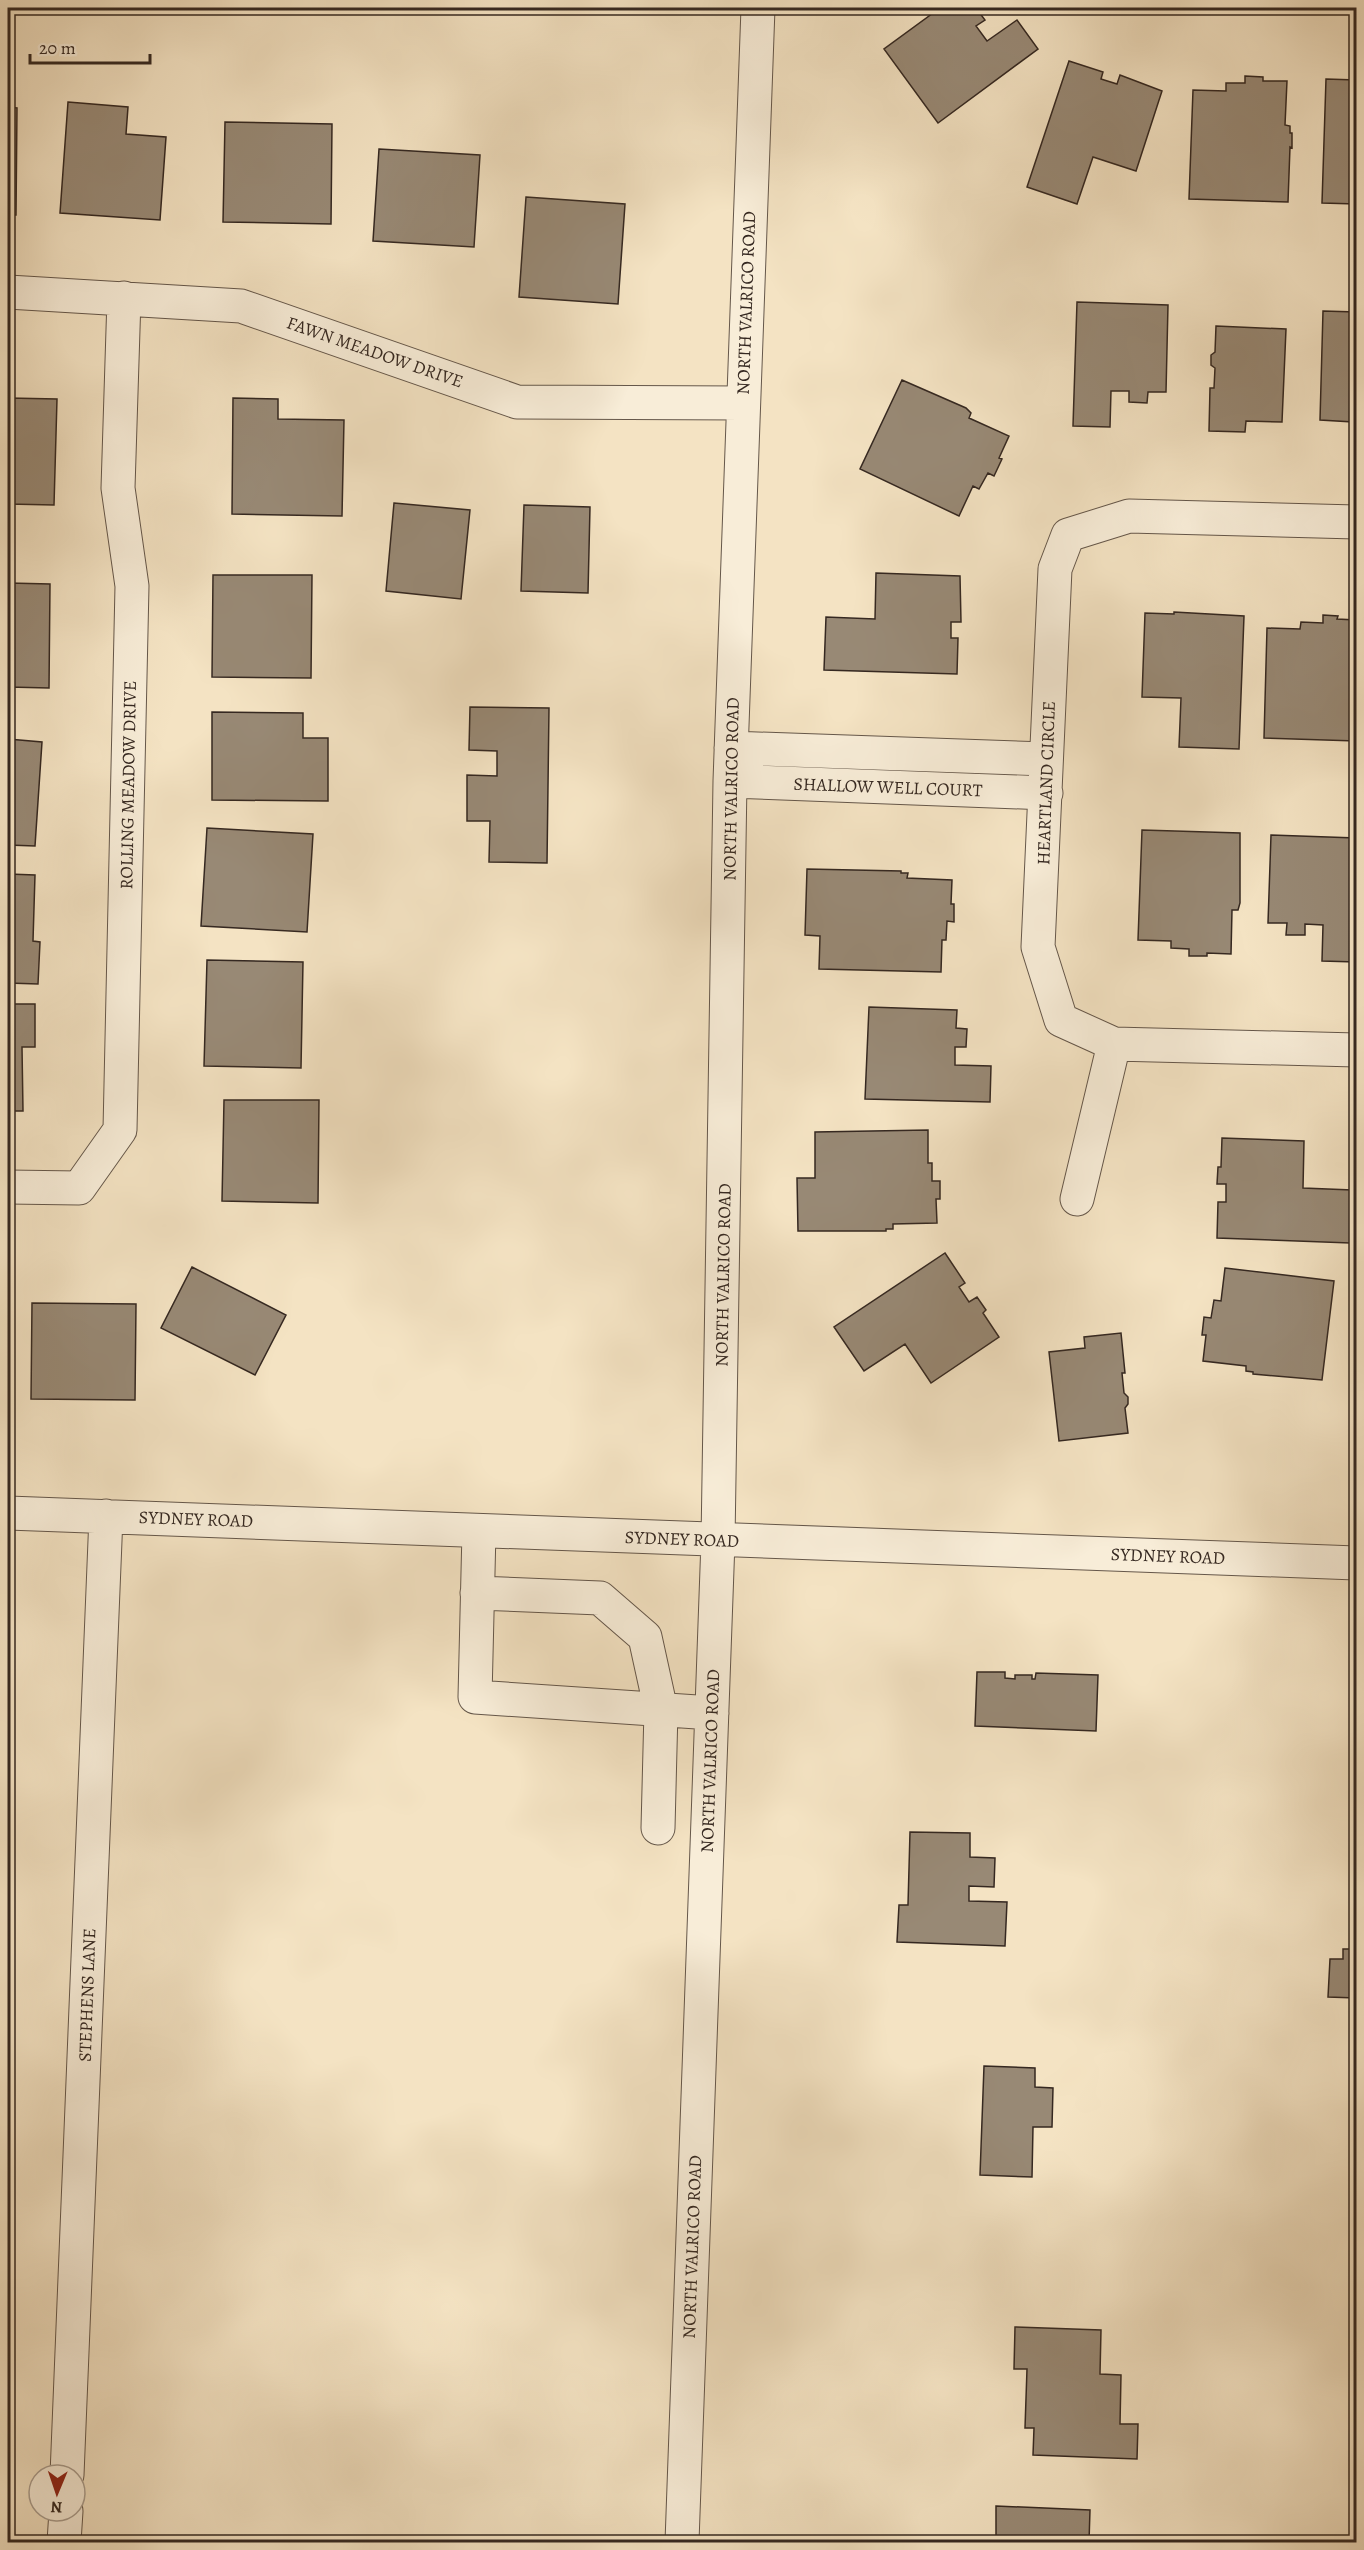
<svg xmlns="http://www.w3.org/2000/svg" width="1364" height="2550" font-family="Alegreya,serif">
<style>
.building{fill:#988975;stroke:#352821;stroke-width:1.5}
.lines{fill:none;stroke-linecap:round;stroke-linejoin:round}
.minor-casing{stroke:#65574a;stroke-width:35}
.minor{stroke:#f8edd8;stroke-width:33}
.labels{text-anchor:middle;stroke-width:6;stroke-linejoin:round;paint-order:stroke}
.street-label{font-size:18px;fill:#352821;stroke:#f8edd8}
</style>
<rect width="100%" height="100%" fill="#f4e3c3"/>
<filter id="stains"><feTurbulence type="fractalNoise" baseFrequency=".00333" numOctaves="4"/><feColorMatrix values="0 0 0 0 .2 0 0 0 0 .09 0 0 0 0 .02 0 0 0 .5 -.17"/></filter>
<radialGradient id="worn" r=".72"><stop offset=".6" stop-color="#630" stop-opacity="0"/><stop offset="1" stop-color="#630" stop-opacity=".3"/></radialGradient>
<path class="building" d="M 940,8 L 962,8 L 965,12 L 970,8 L 976,8 L 985,20 L 976,26 L 987,41 L 1017,20 L 1038,49 L 938,123 L 884,49 Z
M 1069,61 L 1103,72 L 1101,79 L 1117,84 L 1120,75 L 1162,91 L 1136,171 L 1093,157 L 1077,204 L 1027,187 Z
M 1245,76 L 1263,77 L 1263,81 L 1287,81 L 1285,125 L 1290,126 L 1290,133 L 1292,133 L 1292,148 L 1290,147 L 1288,202 L 1189,199 L 1193,90 L 1226,91 L 1226,83 L 1245,83 Z
M 1326,79 L 1356,80 L 1356,204 L 1322,203 Z
M 68,102 L 128,107 L 126,134 L 166,137 L 160,220 L 60,213 Z
M 8,107 L 17,108 L 16,215 L 8,215 Z
M 225,122 L 332,124 L 331,224 L 223,222 Z
M 379,149 L 480,155 L 474,247 L 373,241 Z
M 526,197 L 625,204 L 618,304 L 519,297 Z
M 1077,302 L 1168,305 L 1166,392 L 1148,392 L 1147,403 L 1129,402 L 1129,391 L 1111,391 L 1110,427 L 1073,426 Z
M 1323,311 L 1356,312 L 1356,429 L 1352,429 L 1353,422 L 1320,420 Z
M 1216,326 L 1286,329 L 1282,422 L 1246,421 L 1245,432 L 1209,431 L 1210,388 L 1214,388 L 1215,368 L 1211,365 L 1211,355 L 1215,352 Z
M 902,380 L 966,408 L 971,413 L 969,418 L 1009,436 L 999,458 L 1002,459 L 994,476 L 988,473 L 979,489 L 973,486 L 959,516 L 860,469 Z
M 8,398 L 57,399 L 54,505 L 8,504 Z
M 233,398 L 278,399 L 278,419 L 344,420 L 342,516 L 232,514 Z
M 394,503 L 470,510 L 461,599 L 386,591 Z
M 524,505 L 590,507 L 588,593 L 521,591 Z
M 876,573 L 960,576 L 961,622 L 951,622 L 951,638 L 958,638 L 957,674 L 824,670 L 826,617 L 875,619 Z
M 213,575 L 312,575 L 311,678 L 212,677 Z
M 8,583 L 50,584 L 49,688 L 8,687 Z
M 1174,612 L 1244,616 L 1239,749 L 1179,747 L 1181,698 L 1142,697 L 1145,613 L 1174,614 Z
M 1323,615 L 1338,616 L 1337,619 L 1356,620 L 1356,741 L 1264,738 L 1267,628 L 1300,629 L 1301,622 L 1323,623 Z
M 470,707 L 549,708 L 547,863 L 489,862 L 490,821 L 467,821 L 467,775 L 497,776 L 497,751 L 469,750 Z
M 212,712 L 303,713 L 303,738 L 328,738 L 328,801 L 212,800 Z
M 8,739 L 42,742 L 35,846 L 8,845 Z
M 207,828 L 313,834 L 307,932 L 201,926 Z
M 1142,830 L 1240,833 L 1240,903 L 1238,910 L 1232,910 L 1231,954 L 1207,953 L 1207,956 L 1189,956 L 1189,949 L 1171,948 L 1171,941 L 1138,940 Z
M 1271,835 L 1356,838 L 1356,962 L 1322,961 L 1323,925 L 1305,924 L 1305,935 L 1286,935 L 1287,923 L 1268,923 Z
M 807,869 L 901,871 L 901,873 L 908,873 L 907,878 L 952,880 L 951,904 L 954,904 L 954,922 L 947,921 L 946,940 L 942,940 L 941,972 L 819,969 L 820,936 L 805,935 Z
M 8,874 L 35,875 L 33,941 L 40,942 L 38,984 L 8,983 Z
M 207,960 L 303,962 L 301,1068 L 204,1066 Z
M 8,1004 L 35,1004 L 35,1047 L 22,1047 L 23,1111 L 8,1111 Z
M 869,1007 L 957,1010 L 956,1028 L 967,1029 L 966,1047 L 955,1047 L 955,1065 L 991,1066 L 990,1102 L 865,1099 Z
M 224,1100 L 319,1100 L 318,1203 L 222,1201 Z
M 928,1130 L 928,1163 L 932,1163 L 932,1181 L 940,1181 L 940,1199 L 936,1199 L 937,1223 L 893,1224 L 893,1229 L 886,1229 L 886,1231 L 798,1231 L 797,1178 L 815,1178 L 815,1132 Z
M 1222,1138 L 1304,1141 L 1303,1188 L 1352,1190 L 1350,1243 L 1217,1238 L 1218,1202 L 1226,1202 L 1226,1184 L 1217,1184 L 1218,1167 L 1221,1167 Z
M 945,1253 L 965,1283 L 959,1287 L 969,1302 L 977,1297 L 986,1310 L 983,1313 L 999,1337 L 931,1383 L 905,1344 L 864,1371 L 834,1327 Z
M 192,1267 L 286,1315 L 255,1375 L 161,1328 Z
M 1225,1268 L 1334,1281 L 1322,1380 L 1253,1374 L 1253,1372 L 1246,1371 L 1246,1366 L 1203,1361 L 1206,1335 L 1202,1335 L 1204,1317 L 1211,1318 L 1214,1300 L 1221,1301 Z
M 32,1303 L 136,1304 L 135,1400 L 31,1399 Z
M 1121,1333 L 1125,1373 L 1122,1373 L 1124,1393 L 1128,1397 L 1128,1404 L 1125,1408 L 1128,1433 L 1059,1441 L 1049,1352 L 1085,1348 L 1084,1337 Z
M 977,1672 L 1005,1672 L 1005,1678 L 1015,1679 L 1015,1675 L 1032,1675 L 1032,1679 L 1035,1679 L 1036,1673 L 1098,1675 L 1096,1731 L 975,1726 Z
M 910,1832 L 970,1833 L 970,1857 L 995,1858 L 994,1887 L 969,1886 L 969,1901 L 1007,1902 L 1005,1946 L 897,1942 L 899,1905 L 908,1905 Z
M 1343,1949 L 1356,1949 L 1356,1998 L 1328,1997 L 1330,1959 L 1343,1959 Z
M 984,2066 L 1035,2068 L 1035,2087 L 1053,2088 L 1052,2127 L 1033,2127 L 1032,2177 L 980,2175 Z
M 1015,2327 L 1101,2330 L 1100,2374 L 1121,2375 L 1120,2424 L 1138,2424 L 1137,2459 L 1033,2455 L 1034,2428 L 1025,2428 L 1027,2369 L 1014,2369 Z
M 996,2506 L 1090,2510 L 1089,2542 L 996,2541 Z"/>
<g class="lines">
<defs>
<path id="minor" d="M 8,292 L 241,306 L 517,402 L 742,403
M 1356,522 L 1129,516 L 1068,535 L 1055,569 L 1038,947 L 1061,1020 L 1114,1044 L 1356,1050
M 731,748 L 1046,759
M 730,781 L 1046,793
M 8,1187 L 79,1188 L 120,1130 L 132,586 L 118,488 L 124,298
M 1077,1199 L 1114,1044
M 8,1513 L 1356,1563
M 479,1531 L 475,1697 L 712,1713
M 477,1593 L 600,1598 L 645,1637 L 661,1710 L 658,1828
M 67,2475 L 106,1516
M 64,2542 L 66,2511
M 682,2542 L 718,1541 L 730,781 L 758,8"/>
</defs>
<use href="#minor" class="minor-casing"/>
<use href="#minor" class="minor"/>
</g>
<g class="labels">
<g class="street-label">
<text transform="translate(746 303) rotate(-88)" y="6">NORTH VALRICO ROAD</text>
<text transform="translate(375 352) rotate(19)" y="6">FAWN MEADOW DRIVE</text>
<text transform="translate(1046 783) rotate(-88)" y="6">HEARTLAND CIRCLE</text>
<text transform="translate(128 785) rotate(-89)" y="6">ROLLING MEADOW DRIVE</text>
<text transform="translate(888 787) rotate(2)" y="6">SHALLOW WELL COURT</text>
<text transform="translate(731 789) rotate(-89)" y="6">NORTH VALRICO ROAD</text>
<text transform="translate(723 1275) rotate(-89)" y="6">NORTH VALRICO ROAD</text>
<text transform="translate(196 1519) rotate(2)" y="6">SYDNEY ROAD</text>
<text transform="translate(682 1539) rotate(2)" y="6">SYDNEY ROAD</text>
<text transform="translate(1168 1556) rotate(2)" y="6">SYDNEY ROAD</text>
<text transform="translate(710 1761) rotate(-88)" y="6">NORTH VALRICO ROAD</text>
<text transform="translate(87 1995) rotate(-88)" y="6">STEPHENS LANE</text>
<text transform="translate(692 2247) rotate(-88)" y="6">NORTH VALRICO ROAD</text>
</g>
</g>
<rect width="1364" height="2550" fill="none" stroke="#f4e3c3" stroke-width="30"/>
<rect x="9" y="9" width="1346" height="2532" fill="none" stroke="#352821" stroke-width="3"/>
<rect x="15" y="15" width="1334" height="2520" fill="none" stroke="#352821" stroke-width="1.5"/>
<g transform="translate(57 2493) rotate(182)"><circle r="28" fill="#f8edd8" stroke="#aa9e8f" stroke-width="1.5"/>
<path d="M0-4.5L10 22L0 15L-10 22Z" fill="#8f2418"/>
<text y="-9" font-size="16" font-weight="bold" text-anchor="middle" fill="#352821">N</text>
</g>
<path d="M30 54v9h120v-9" fill="none" stroke="#352821" stroke-width="3"/>
<text x="39" y="54" font-size="18" fill="#352821" stroke="#f8edd8" stroke-width="4.5" paint-order="stroke">20 m</text>
<rect width="100%" height="100%" filter="url(#stains)"/>
<rect width="100%" height="100%" fill="url(#worn)"/>
</svg>
